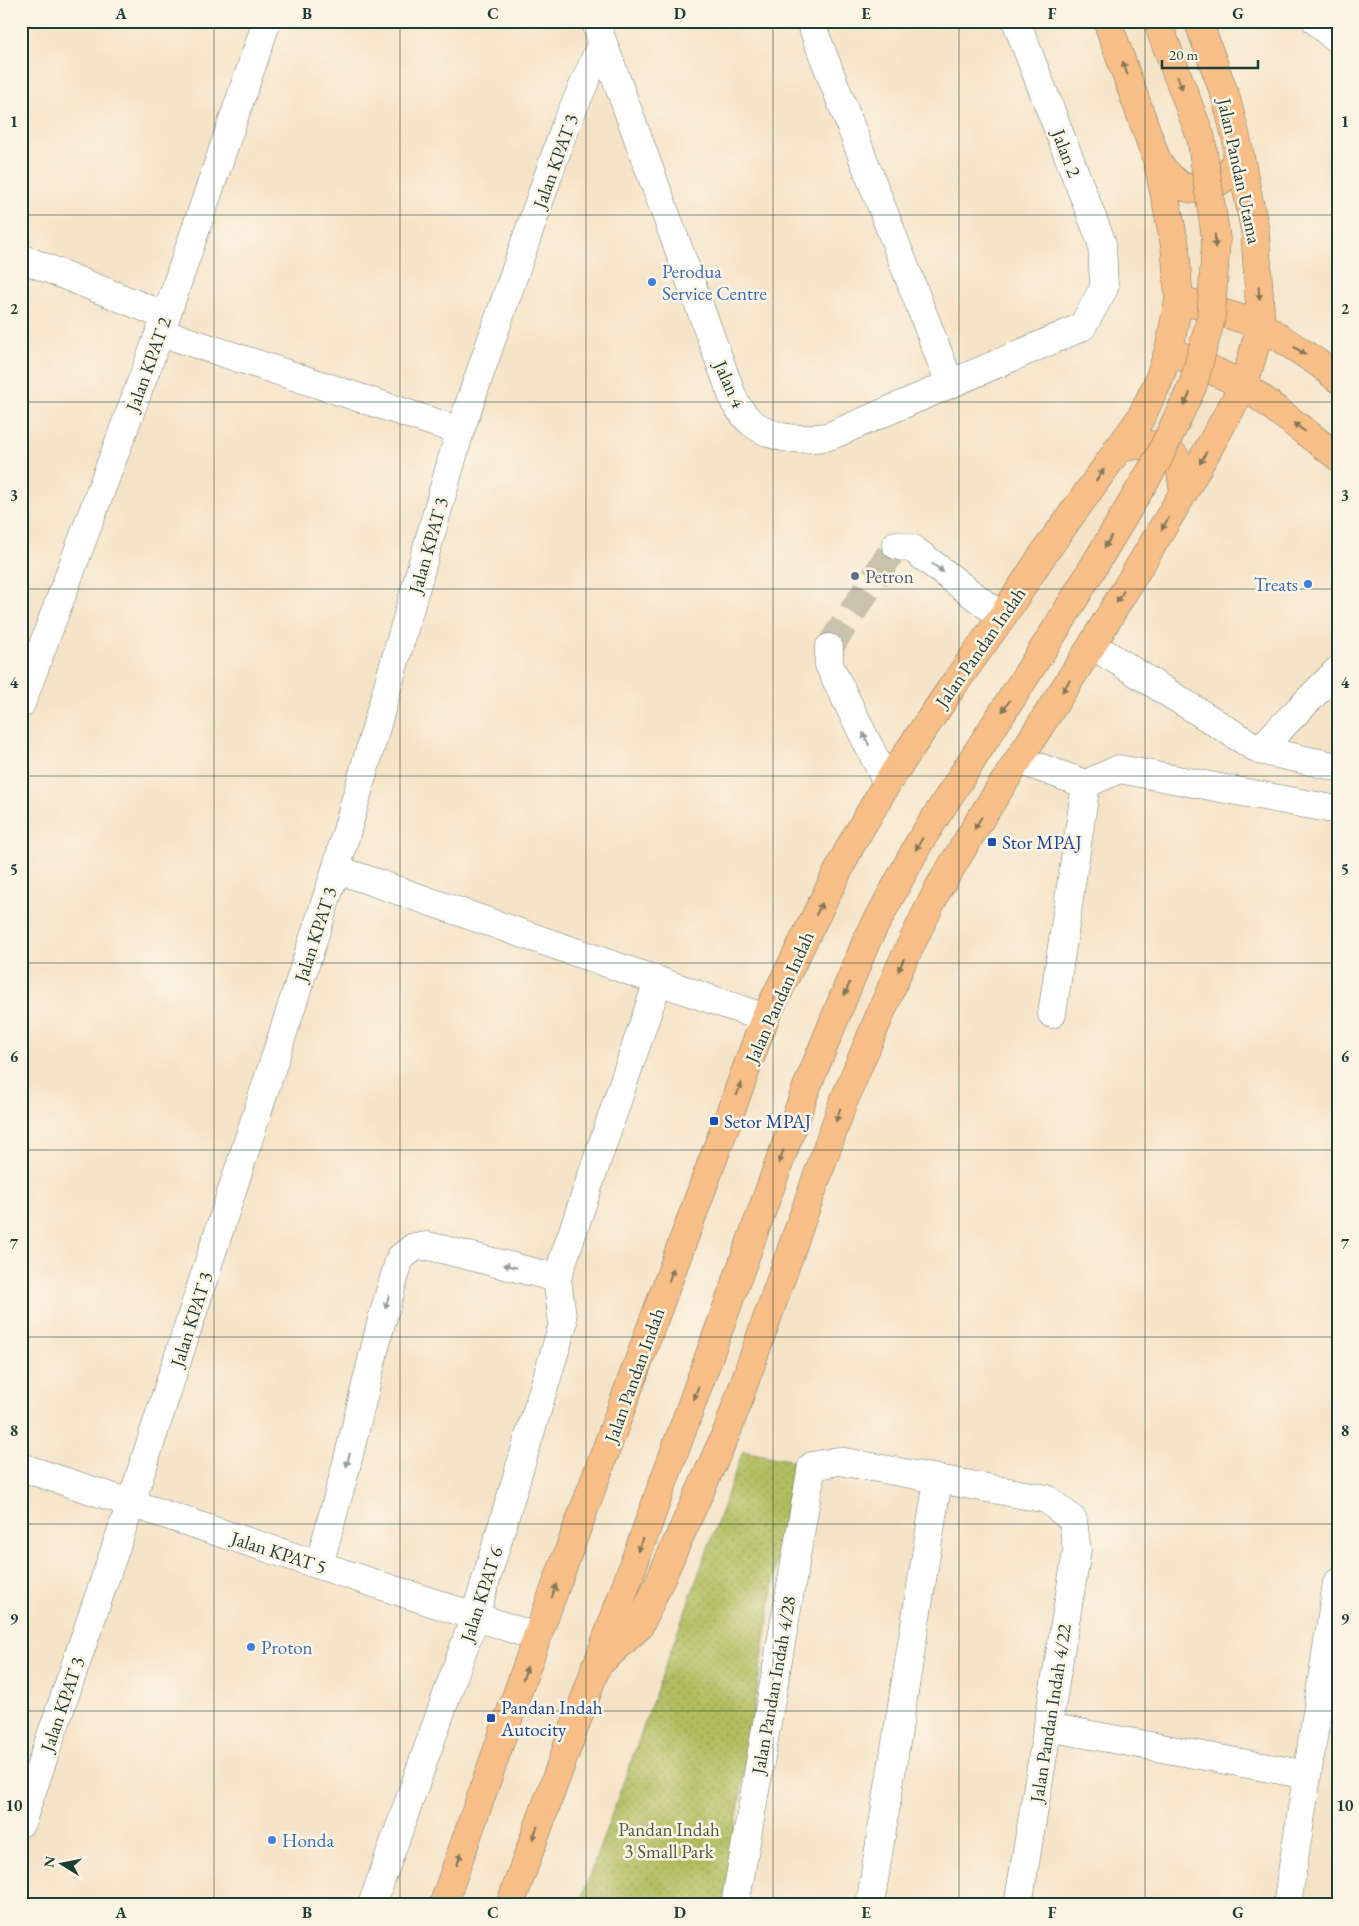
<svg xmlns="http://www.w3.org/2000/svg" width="1359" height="1926" font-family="'EB Garamond',serif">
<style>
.green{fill:url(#green-dots);stroke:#687d4a}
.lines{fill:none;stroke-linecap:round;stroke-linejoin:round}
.minor-tunnel{stroke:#cac2aa;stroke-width:28;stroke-dasharray:28 14;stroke-linecap:butt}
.minor-casing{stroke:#6a7768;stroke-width:29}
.major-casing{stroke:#6a7768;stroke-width:29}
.minor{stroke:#fff;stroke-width:28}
.major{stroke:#f7be87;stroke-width:28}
.major-bridge-casing{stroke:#6a7768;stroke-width:29;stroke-linecap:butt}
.major-bridge{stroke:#f7be87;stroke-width:28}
.oneway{fill:#807759}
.oneway2{fill:#8f9e9a}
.grid{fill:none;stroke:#1f3d34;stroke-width:1;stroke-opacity:0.55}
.shop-dot{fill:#3f7fe0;stroke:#fcf5e5;stroke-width:2}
.service-dot{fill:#5c6f8a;stroke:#fcf5e5;stroke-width:2}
.transit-dot{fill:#1a4fb4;stroke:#fcf5e5;stroke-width:2}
.labels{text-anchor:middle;stroke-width:5;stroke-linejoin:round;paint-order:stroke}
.street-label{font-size:19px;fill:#1f3d34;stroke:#fcf5e5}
.shop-label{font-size:19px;fill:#366cbe;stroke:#fcf5e5;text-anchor:start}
.service-label{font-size:19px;fill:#4e5e75;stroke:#fcf5e5;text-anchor:start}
.transit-label{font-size:19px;fill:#164399;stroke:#fcf5e5;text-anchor:start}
.park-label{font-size:19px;fill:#445d3f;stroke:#fcf5e5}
.neatline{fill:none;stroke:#1f3d34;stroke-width:2}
.grid-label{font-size:16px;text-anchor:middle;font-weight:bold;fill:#1f3d34}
</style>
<defs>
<pattern id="green-dots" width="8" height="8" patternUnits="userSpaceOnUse" patternTransform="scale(1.25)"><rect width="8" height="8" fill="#b1bd5f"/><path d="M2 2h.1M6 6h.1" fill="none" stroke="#8f9b4f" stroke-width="1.8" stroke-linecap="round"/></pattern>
</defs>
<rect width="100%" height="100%" fill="#fcf5e5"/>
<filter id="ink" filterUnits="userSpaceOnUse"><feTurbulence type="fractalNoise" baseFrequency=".02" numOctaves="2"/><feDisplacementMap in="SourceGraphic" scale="10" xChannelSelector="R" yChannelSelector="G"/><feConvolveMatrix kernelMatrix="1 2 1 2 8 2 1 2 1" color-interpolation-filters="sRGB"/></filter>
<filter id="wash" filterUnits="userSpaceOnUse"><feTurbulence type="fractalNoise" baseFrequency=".0096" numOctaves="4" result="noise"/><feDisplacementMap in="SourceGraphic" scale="20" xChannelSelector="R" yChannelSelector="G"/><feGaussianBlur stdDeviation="1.12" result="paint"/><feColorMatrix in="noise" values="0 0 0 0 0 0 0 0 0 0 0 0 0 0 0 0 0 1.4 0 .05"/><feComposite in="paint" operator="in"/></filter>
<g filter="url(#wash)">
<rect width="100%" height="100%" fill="#f5e3c8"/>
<path class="green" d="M 743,1451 L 793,1461 L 723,1905 L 579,1905 Z"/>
</g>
<g filter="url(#ink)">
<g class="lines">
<path class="minor-tunnel" d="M 829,648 L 896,545"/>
<defs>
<path id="minor" d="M 595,21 L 735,403 C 740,409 745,418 752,423 C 776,441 802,441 830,436 L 1082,327 L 1104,288 L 1102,243 L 1016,21
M 810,21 L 950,384
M 1316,21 L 1334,37 L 1338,37
M 21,258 L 166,316
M 160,332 L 460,431
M 896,545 L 913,549 L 1002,617
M 1092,645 L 1259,750 L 1338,767
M 829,648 L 829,665 L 887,783
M 21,704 L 166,316 L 267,21
M 1259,750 L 1338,670
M 1019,760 L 1086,784 L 1052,1014
M 1086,784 L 1119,769 L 1338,810
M 336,869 L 765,1018
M 21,1467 L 537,1637
M 319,1565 L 345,1471 L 381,1323 L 400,1258 L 414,1247 L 429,1246 L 557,1278
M 1048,1727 L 1307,1775
M 21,1823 L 131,1503 L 336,869 L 460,431 L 565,127 L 602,43
M 372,1905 L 475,1616 L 563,1324 L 557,1278 L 658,981
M 735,1905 L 812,1466 L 839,1461 L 1047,1499 L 1073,1520 L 1077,1551 L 1018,1905
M 870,1905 L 938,1480
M 1287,1905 L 1337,1583"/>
<path id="major" d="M 1158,163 C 1167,173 1175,185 1188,188 C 1207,193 1227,180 1235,162 C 1238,157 1237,149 1237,143
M 1179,299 L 1261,325 L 1321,365 L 1338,379
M 1177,354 L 1244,385 L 1338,457
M 1117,449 C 1138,444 1169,438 1179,465 C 1182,473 1182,483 1184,492
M 595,1667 L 639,1627 L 728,1429 L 843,1103 L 901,965 L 938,889 L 981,818 L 1092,645 L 1184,492 L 1244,385 L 1261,325 L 1255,231 L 1237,141 L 1226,98 L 1198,21
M 443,1905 L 537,1637 L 765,1018 L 851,845 L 887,783 L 952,687 L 1002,617 L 1042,556 L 1140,419 L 1158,382 L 1169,350 L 1179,299 L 1175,246 L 1158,163 L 1107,21
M 510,1905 L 806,1089 L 866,942 L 919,843 L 1061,621"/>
</defs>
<use href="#minor" class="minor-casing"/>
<use href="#major" class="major-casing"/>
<use href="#minor" class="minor"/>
<use href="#major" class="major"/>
<defs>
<path id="major-bridge" d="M 1061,621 L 1158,459 L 1193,385 L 1211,318 L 1216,239 L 1201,138 L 1157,21"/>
</defs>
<use href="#major-bridge" class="major-bridge-casing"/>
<use href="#major-bridge" class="major-bridge"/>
</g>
<defs><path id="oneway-solid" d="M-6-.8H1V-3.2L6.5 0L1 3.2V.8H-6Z" transform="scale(1.25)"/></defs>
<g class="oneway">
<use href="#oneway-solid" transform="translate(1125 68) rotate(-110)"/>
<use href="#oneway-solid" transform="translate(1180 83) rotate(69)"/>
<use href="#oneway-solid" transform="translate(1215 241) rotate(89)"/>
<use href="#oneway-solid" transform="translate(1259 293) rotate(87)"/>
<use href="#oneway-solid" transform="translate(1300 351) rotate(33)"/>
<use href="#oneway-solid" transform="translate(1187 399) rotate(116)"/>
<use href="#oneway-solid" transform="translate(1299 427) rotate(-142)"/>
<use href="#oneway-solid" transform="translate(1203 458) rotate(119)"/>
<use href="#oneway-solid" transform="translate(1100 475) rotate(-55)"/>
<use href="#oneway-solid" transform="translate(1165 524) rotate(121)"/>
<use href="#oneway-solid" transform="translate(1108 542) rotate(121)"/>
<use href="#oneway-solid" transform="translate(1120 597) rotate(121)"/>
<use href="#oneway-solid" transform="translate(1066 686) rotate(122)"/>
<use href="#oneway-solid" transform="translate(1006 706) rotate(123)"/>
<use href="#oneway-solid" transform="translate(978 823) rotate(121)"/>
<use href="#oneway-solid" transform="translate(919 844) rotate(120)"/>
<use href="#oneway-solid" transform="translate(819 909) rotate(-63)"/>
<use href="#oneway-solid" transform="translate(901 965) rotate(114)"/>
<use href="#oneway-solid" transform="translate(847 989) rotate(112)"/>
<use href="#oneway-solid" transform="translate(739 1089) rotate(-70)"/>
<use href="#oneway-solid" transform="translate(838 1115) rotate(109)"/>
<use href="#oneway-solid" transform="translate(781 1157) rotate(110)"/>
<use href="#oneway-solid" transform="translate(671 1275) rotate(-70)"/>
<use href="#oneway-solid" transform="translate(696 1393) rotate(110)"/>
<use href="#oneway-solid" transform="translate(640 1545) rotate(110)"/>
<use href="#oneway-solid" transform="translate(554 1591) rotate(-70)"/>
<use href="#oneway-solid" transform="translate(525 1673) rotate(-71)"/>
<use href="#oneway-solid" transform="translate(535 1833) rotate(110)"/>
<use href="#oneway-solid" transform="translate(459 1859) rotate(-71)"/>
</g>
<g class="oneway2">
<use href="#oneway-solid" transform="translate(938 568) rotate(37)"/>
<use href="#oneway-solid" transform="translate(866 739) rotate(-116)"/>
<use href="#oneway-solid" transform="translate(510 1266) rotate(-166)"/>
<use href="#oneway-solid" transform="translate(387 1302) rotate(106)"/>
<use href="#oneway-solid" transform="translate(348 1460) rotate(104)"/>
</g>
</g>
<path class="grid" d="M 214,21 L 214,1905M 400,21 L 400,1905M 586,21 L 586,1905M 773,21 L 773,1905M 959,21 L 959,1905M 1145,21 L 1145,1905M 21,215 L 1338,215M 21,402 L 1338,402M 21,589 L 1338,589M 21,776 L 1338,776M 21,963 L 1338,963M 21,1150 L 1338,1150M 21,1337 L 1338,1337M 21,1524 L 1338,1524M 21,1711 L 1338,1711"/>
<g class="shop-dot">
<circle cx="652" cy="282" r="5"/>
<circle cx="1308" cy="584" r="5"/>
<circle cx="251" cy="1647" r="5"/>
<circle cx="272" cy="1840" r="5"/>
</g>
<circle class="service-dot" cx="855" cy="576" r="5"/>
<g class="transit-dot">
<rect x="987" y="837" width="10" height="10" rx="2.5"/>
<rect x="709" y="1116" width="10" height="10" rx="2.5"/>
<rect x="486" y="1713" width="10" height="10" rx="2.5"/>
</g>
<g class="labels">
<g class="street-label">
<text transform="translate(1067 153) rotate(69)" y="7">Jalan 2</text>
<text transform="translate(555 161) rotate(-70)" y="7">Jalan KPAT 3</text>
<text transform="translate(1240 171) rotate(78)" y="7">Jalan Pandan Utama</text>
<text transform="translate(148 364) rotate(-70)" y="7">Jalan KPAT 2</text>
<text transform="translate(730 384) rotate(66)" y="7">Jalan 4</text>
<text transform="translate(428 545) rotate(-74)" y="7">Jalan KPAT 3</text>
<text transform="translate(980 647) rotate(-55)" y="7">Jalan Pandan Indah</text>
<text transform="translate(315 934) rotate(-72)" y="7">Jalan KPAT 3</text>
<text transform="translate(779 997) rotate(-66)" y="7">Jalan Pandan Indah</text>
<text transform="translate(191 1319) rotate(-72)" y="7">Jalan KPAT 3</text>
<text transform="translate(634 1375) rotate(-70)" y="7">Jalan Pandan Indah</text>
<text transform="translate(279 1552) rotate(18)" y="7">Jalan KPAT 5</text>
<text transform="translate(481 1594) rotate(-72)" y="7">Jalan KPAT 6</text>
<text transform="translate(773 1685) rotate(-80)" y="7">Jalan Pandan Indah 4/28</text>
<text transform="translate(62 1704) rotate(-71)" y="7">Jalan KPAT 3</text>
<text transform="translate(1050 1713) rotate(-81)" y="7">Jalan Pandan Indah 4/22</text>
</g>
<g class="shop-label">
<text x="662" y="278">Perodua<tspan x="662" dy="22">Service Centre</tspan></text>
<text x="1298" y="591" text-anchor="end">Treats</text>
<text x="261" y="1654">Proton</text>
<text x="282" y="1847">Honda</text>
</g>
<g class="service-label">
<text x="865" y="583">Petron</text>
</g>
<g class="transit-label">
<text x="1002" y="849">Stor MPAJ</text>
<text x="724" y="1128">Setor MPAJ</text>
<text x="501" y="1714">Pandan Indah<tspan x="501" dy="22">Autocity</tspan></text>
</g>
<g class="park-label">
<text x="669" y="1836">Pandan Indah<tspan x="669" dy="22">3 Small Park</tspan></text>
</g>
</g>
<rect width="1359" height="1926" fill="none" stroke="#fcf5e5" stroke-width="55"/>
<g transform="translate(62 1864) rotate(280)" stroke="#fcf5e5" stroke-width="4" paint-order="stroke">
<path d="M0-4L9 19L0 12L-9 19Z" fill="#1f3d34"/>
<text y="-8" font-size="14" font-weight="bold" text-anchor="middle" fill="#1f3d34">N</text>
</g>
<path d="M1162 60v8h96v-8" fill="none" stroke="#1f3d34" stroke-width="2.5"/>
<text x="1169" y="60" font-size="15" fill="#1f3d34" stroke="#fcf5e5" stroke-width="4" paint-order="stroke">20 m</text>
<rect x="28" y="28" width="1304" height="1870" class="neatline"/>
<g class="grid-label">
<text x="121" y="19">A</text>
<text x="307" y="19">B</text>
<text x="493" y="19">C</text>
<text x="680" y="19">D</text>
<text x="866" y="19">E</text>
<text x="1052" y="19">F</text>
<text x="1238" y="19">G</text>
<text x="14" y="127">1</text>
<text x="1345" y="127">1</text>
<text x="14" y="314">2</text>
<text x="1345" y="314">2</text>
<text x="14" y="501">3</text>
<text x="1345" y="501">3</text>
<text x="14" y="688">4</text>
<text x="1345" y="688">4</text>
<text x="14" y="875">5</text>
<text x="1345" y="875">5</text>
<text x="14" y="1062">6</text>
<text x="1345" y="1062">6</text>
<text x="14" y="1249">7</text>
<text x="1345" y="1249">7</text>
<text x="14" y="1436">8</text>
<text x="1345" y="1436">8</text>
<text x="14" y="1624">9</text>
<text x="1345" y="1624">9</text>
<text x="14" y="1811">10</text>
<text x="1345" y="1811">10</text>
<text x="121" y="1918">A</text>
<text x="307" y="1918">B</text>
<text x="493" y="1918">C</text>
<text x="680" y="1918">D</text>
<text x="866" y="1918">E</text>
<text x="1052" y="1918">F</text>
<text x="1238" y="1918">G</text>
</g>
</svg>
